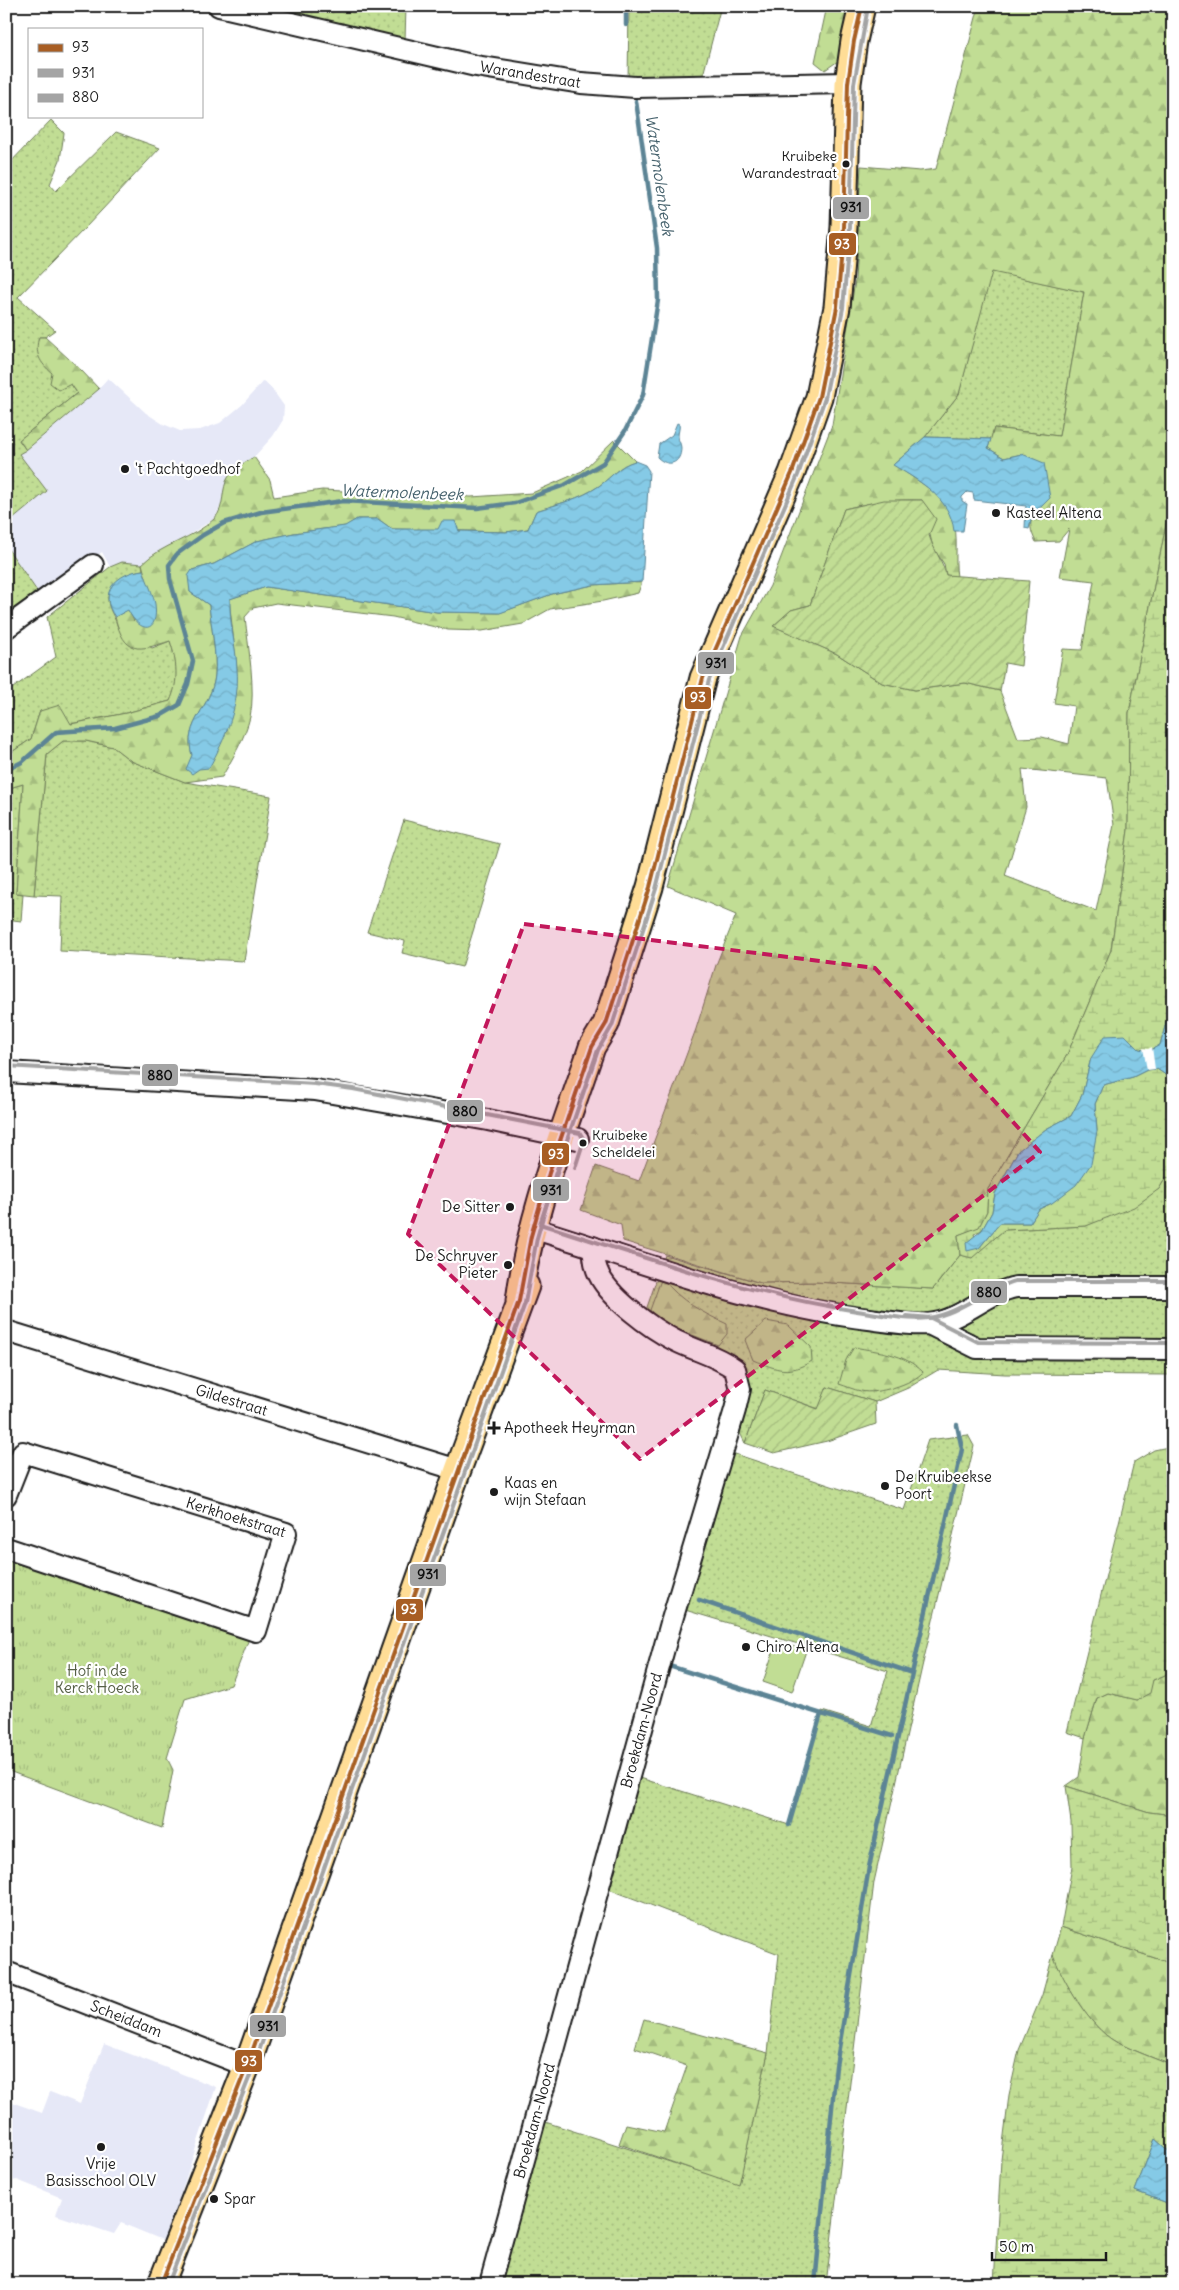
<svg xmlns="http://www.w3.org/2000/svg" width="1179" height="2290" font-family="Delius,sans-serif">
<style>
.built{fill:#e6e8f7}
.grass{fill:url(#grass-dots);stroke:#6e7c58}
.forest{fill:url(#forest-firs);stroke:#6e7c58;fill-rule:evenodd}
.wetland{fill:url(#wetland-marsh);stroke:#6e7c58}
.park{fill:url(#park-tufts);stroke:#6e7c58}
.garden{fill:url(#garden-furrows);stroke:#6e7c58}
.pitch{fill:#c1dd94;stroke:#6e7c58}
.water{fill:url(#water-waves);stroke:#5b8495}
.pier{fill:#fff}
.lines{fill:none;stroke-linecap:round;stroke-linejoin:round}
.stream{stroke:#5b8495;stroke-width:4.5}
.minor-casing{stroke:#1c1c1c;stroke-width:24}
.major-casing{stroke:#1c1c1c;stroke-width:29}
.minor{stroke:#fff;stroke-width:20}
.major{stroke:#ffdd96;stroke-width:25}
.bus-1-casing{stroke:#fff;stroke-width:8}
.bus-2-casing{stroke:#fff;stroke-width:8}
.bus-3-casing{stroke:#fff;stroke-width:8}
.bus-1{stroke:#a85e24;stroke-width:4}
.bus-2{stroke:#a4a4a4;stroke-width:4}
.bus-3{stroke:#a4a4a4;stroke-width:4}
.marked{fill:#c2185b;fill-opacity:0.2;stroke:#c2185b;stroke-width:4;stroke-dasharray:10 6;stroke-linejoin:round}
.bus-dot{fill:#1c1c1c;stroke:#fff;stroke-width:2}
.labels{text-anchor:middle;stroke-width:4.5;stroke-linejoin:round;paint-order:stroke}
.bus-label{font-size:14px;fill:#1c1c1c;stroke:#fff;text-anchor:end}
.street-label{font-size:15px;fill:#1c1c1c;stroke:#fff}
.poi-label{font-size:15px;fill:#1c1c1c;stroke:#fff;text-anchor:start}
.park-label{font-size:15px;fill:#566046;stroke:#fff}
.water-label{font-size:16px;font-style:italic;fill:#46626d;stroke:#fff}
.line-badge{stroke:#fff;stroke-width:2}
.badge-label{font-size:14px;text-anchor:middle;font-weight:bold;fill:#fff}
.pale-badge-label{font-size:14px;text-anchor:middle;font-weight:bold;fill:#111}
</style>
<defs>
<pattern id="grass-dots" width="8" height="8" patternUnits="userSpaceOnUse" patternTransform="scale(1.25)"><rect width="8" height="8" fill="#c1dd94"/><path d="M2 2h.1M6 6h.1" fill="none" stroke="#a5bd7f" stroke-width="1.8" stroke-linecap="round"/></pattern>
<pattern id="forest-firs" width="22" height="20" patternUnits="userSpaceOnUse" patternTransform="scale(1.25)"><rect width="22" height="20" fill="#c1dd94"/><path d="M5 1l3.5 6h-7zM16 11l3.5 6h-7z" fill="#a5bd7f"/></pattern>
<pattern id="wetland-marsh" width="20" height="14" patternUnits="userSpaceOnUse" patternTransform="scale(1.25)"><rect width="20" height="14" fill="#c1dd94"/><path d="M1 5h8M5 5V1M11 12h8M15 12V8" fill="none" stroke="#a5bd7f"/></pattern>
<pattern id="park-tufts" width="24" height="20" patternUnits="userSpaceOnUse" patternTransform="scale(1.25)"><rect width="24" height="20" fill="#c1dd94"/><path d="M3 7l-1-3M5 7V3M7 7l1-3M15 17l-1-3M17 17v-4M19 17l1-3" fill="none" stroke="#a5bd7f"/></pattern>
<pattern id="garden-furrows" width="10" height="10" patternUnits="userSpaceOnUse" patternTransform="scale(1.25)"><rect width="10" height="10" fill="#c1dd94"/><path d="M-1 1l2-2M0 10L10 0M9 11l2-2" fill="none" stroke="#a5bd7f"/></pattern>
<pattern id="water-waves" width="16" height="10" patternUnits="userSpaceOnUse" patternTransform="scale(1.25)"><rect width="16" height="10" fill="#85cae6"/><path d="M0 5q4-4 8 0t8 0" fill="none" stroke="#72adc5"/></pattern>
</defs>
<rect width="100%" height="100%" fill="#fff"/>
<filter id="ink" filterUnits="userSpaceOnUse"><feTurbulence type="fractalNoise" baseFrequency=".02" numOctaves="2"/><feDisplacementMap in="SourceGraphic" scale="10" xChannelSelector="R" yChannelSelector="G"/><feConvolveMatrix kernelMatrix="1 2 1 2 8 2 1 2 1" color-interpolation-filters="sRGB"/></filter>
<g filter="url(#ink)">
<path class="built" d="M 108,378 L 146,413 L 163,424 L 180,431 L 200,430 L 220,423 L 242,405 L 263,381 L 272,389 L 284,406 L 283,420 L 273,436 L 254,457 L 229,475 L 225,485 L 223,501 L 215,518 L 172,546 L 153,554 L 142,564 L 122,562 L 110,567 L 102,552 L 41,597 L 6,546 L 6,525 L 47,491 L 18,454 L 26,450 L 98,389 Z
M 104,2044 L 216,2087 L 165,2241 L 121,2223 L 114,2234 L 56,2215 L 62,2198 L 17,2180 L 6,2182 L 6,2100 L 42,2113 L 50,2092 L 80,2104 Z"/>
<path class="grass" d="M 244,6 L 406,6 L 405,41 Z
M 629,6 L 721,6 L 702,79 L 628,83 Z
M 51,120 L 64,133 L 60,160 L 50,184 L 56,191 L 116,132 L 160,148 L 86,227 L 18,297 L 55,330 L 45,337 L 39,337 L 77,393 L 19,440 L 26,450 L 19,454 L 47,491 L 6,525 L 6,167 Z
M 991,271 L 1084,292 L 1059,436 L 994,428 L 991,439 L 925,437 L 959,394 Z
M 6,546 L 41,597 L 6,620 Z
M 122,562 L 142,564 L 143,570 C 126,572 103,585 109,606 C 111,613 116,619 118,628 L 152,648 L 170,641 C 177,661 180,682 170,701 L 126,713 L 70,724 L 40,711 L 31,739 L 6,756 L 6,693 L 56,657 L 47,617 L 110,567 Z
M 63,741 L 86,741 L 113,747 L 131,761 L 185,782 L 271,796 L 244,961 L 60,951 L 62,896 L 34,895 L 47,754 Z
M 23,784 L 16,893 L 23,894 L 21,921 L 6,919 L 6,789 Z
M 404,820 L 500,844 L 462,967 L 402,953 L 405,941 L 367,932 Z
M 1166,1177 L 1173,1179 L 1173,1375 L 1005,1374 L 938,1370 L 908,1388 L 875,1402 L 827,1387 L 819,1409 L 765,1390 L 745,1443 L 736,1425 L 745,1389 L 644,1316 L 665,1255 L 761,1283 L 816,1282 L 933,1289 L 960,1255 L 972,1257 L 1004,1230 L 1086,1226 L 1159,1189 Z
M 968,1435 L 974,1446 L 922,1667 L 874,1882 L 826,2284 L 496,2284 L 539,2120 L 739,2184 L 768,2053 L 779,1954 L 606,1888 L 637,1777 L 789,1825 L 822,1711 L 871,1726 L 888,1671 L 685,1610 L 687,1597 L 732,1453 L 904,1510 L 928,1440 Z"/>
<path class="forest" d="M 827,6 L 851,6 L 841,59 L 825,70 L 815,62 Z
M 979,6 L 1173,6 L 1173,489 L 1129,713 L 1128,830 L 1111,950 L 1067,1055 L 988,1189 L 987,1211 L 979,1228 L 958,1235 L 960,1255 L 933,1289 L 816,1282 L 761,1283 L 623,1241 L 621,1225 L 581,1210 L 596,1166 L 639,1181 L 696,1029 L 716,965 L 736,915 L 668,886 L 742,636 L 770,586 L 832,425 L 855,281 L 861,166 L 920,171 L 936,169 ZM 992,272 L 1084,292 L 1059,436 L 994,428 L 988,448 L 1004,458 L 1022,454 L 1050,498 C 1034,514 1024,519 1036,542 L 1059,541 L 1069,529 L 1060,577 L 1094,581 L 1082,650 L 1063,649 L 1054,703 L 1074,706 L 1069,744 L 1042,737 L 1018,738 L 1000,691 L 965,683 L 915,690 L 882,683 L 837,654 L 774,626 L 791,610 L 810,605 L 844,509 C 871,502 895,499 922,500 L 933,548 L 944,564 L 946,575 L 957,577 C 954,558 959,536 953,519 C 943,492 914,480 894,464 L 925,437 L 959,394 ZM 1022,769 L 1107,778 L 1114,825 L 1096,911 L 1005,876 L 1026,807 Z
M 39,337 L 45,337 L 81,370 L 99,389 L 26,450 L 19,440 L 77,393 L 71,384 L 59,390 L 50,383 L 52,373 C 40,363 34,353 39,337 Z
M 614,440 L 635,461 C 618,466 613,476 599,486 C 580,499 558,504 536,511 L 528,529 L 506,532 L 392,529 L 378,519 L 357,519 L 346,526 L 294,533 L 257,541 L 214,564 L 192,570 L 190,592 L 209,605 C 211,625 217,656 215,675 C 212,708 182,722 192,755 L 237,669 L 229,599 L 266,587 L 437,612 L 499,613 L 552,594 L 593,585 L 642,582 L 638,593 L 603,601 L 550,609 L 523,624 L 482,631 L 448,630 L 393,617 L 276,603 L 253,608 L 245,617 C 248,645 256,691 250,717 C 245,738 232,759 222,777 L 185,782 L 131,761 L 113,747 L 86,741 L 63,741 L 47,754 L 34,895 L 16,893 L 23,784 L 6,789 L 6,756 L 31,739 L 40,711 L 60,705 L 71,724 L 126,713 L 170,701 C 179,682 177,661 170,641 C 138,651 125,656 115,617 L 128,609 L 134,621 L 146,578 L 142,564 C 162,544 193,539 214,519 C 226,507 220,489 229,476 C 233,468 246,462 254,457 L 270,480 L 274,497 L 322,490 L 471,497 L 532,493 L 582,471 Z
M 663,1279 C 680,1301 703,1313 727,1324 L 727,1334 L 718,1345 L 659,1322 L 650,1310 L 661,1280 Z
M 766,1321 L 788,1325 L 811,1347 L 812,1361 C 788,1375 778,1370 753,1360 L 745,1340 Z
M 854,1347 C 879,1352 904,1353 923,1372 C 913,1384 876,1395 861,1391 C 854,1390 846,1386 839,1384 L 846,1360 Z
M 1173,1666 L 1173,1815 L 1149,1812 L 1066,1786 L 1079,1777 L 1085,1738 L 1097,1698 L 1108,1693 L 1138,1700 L 1153,1680 L 1165,1675 Z
M 1061,1927 L 1173,1964 L 1173,2066 C 1154,2058 1134,2051 1116,2042 C 1089,2027 1064,1983 1053,1955 Z
M 644,2019 L 768,2053 L 739,2185 L 619,2144 L 626,2124 L 664,2132 L 687,2066 L 635,2048 Z"/>
<path class="wetland" d="M 1173,489 L 1173,997 L 1160,1045 L 1149,1051 L 1139,1049 L 1125,1035 L 1091,1058 L 1082,1095 L 1071,1116 L 1046,1129 L 1018,1151 L 995,1193 L 992,1212 L 982,1230 L 974,1234 L 979,1248 L 1000,1223 L 1030,1223 L 1039,1209 L 1052,1203 L 1097,1131 L 1095,1104 L 1103,1085 L 1133,1077 L 1147,1070 L 1157,1069 L 1173,1080 L 1173,1179 L 1166,1177 L 1159,1189 L 1134,1207 L 1086,1226 L 1004,1230 L 972,1258 L 960,1255 L 958,1235 L 979,1227 L 987,1211 L 988,1189 L 1067,1055 L 1111,950 L 1128,830 L 1129,713 Z
M 1173,1446 L 1173,1666 L 1165,1675 L 1153,1680 L 1150,1693 L 1137,1700 L 1108,1693 L 1097,1698 L 1085,1738 L 1067,1732 L 1134,1462 L 1154,1450 Z
M 1066,1786 L 1149,1812 L 1173,1815 L 1173,1964 L 1061,1927 L 1072,1867 L 1071,1822 Z
M 1053,1955 C 1064,1982 1089,2027 1116,2042 C 1134,2051 1154,2058 1173,2066 L 1173,2155 L 1155,2139 L 1135,2191 L 1173,2205 L 1173,2284 L 994,2284 L 1001,2160 L 1009,2095 L 1019,2050 L 1042,1995 Z"/>
<path class="park" d="M 6,1553 L 250,1636 L 231,1685 L 185,1699 L 167,1758 L 173,1770 L 162,1828 L 6,1770 Z"/>
<path class="garden" d="M 884,500 L 922,500 L 936,519 L 929,535 C 933,549 943,561 946,575 L 1029,581 L 1021,666 L 1005,663 L 1000,691 L 965,683 L 915,690 L 882,683 L 837,654 L 773,626 L 791,610 L 810,605 L 844,509 Z
M 827,1387 L 875,1402 L 876,1424 L 827,1441 L 774,1453 L 745,1443 L 765,1390 L 818,1409 Z"/>
<path class="pitch" d="M 777,1641 L 806,1651 L 792,1692 L 763,1682 Z"/>
<path class="water" d="M 677,423 L 679,424 C 680,428 678,432 678,436 C 678,441 681,443 681,448 C 681,464 668,468 657,457 L 659,444 L 672,435 Z
M 925,437 L 991,439 L 988,448 L 1004,458 L 1022,454 L 1044,463 L 1050,498 L 1032,516 L 1029,529 L 1025,528 L 1026,506 L 974,500 L 973,493 L 967,492 L 962,497 L 962,501 L 967,504 L 963,531 L 954,531 C 950,497 919,481 893,465 Z
M 635,461 L 645,465 L 649,471 L 642,582 L 593,585 L 552,594 L 500,613 L 437,612 L 266,587 L 230,599 C 229,623 236,645 237,669 C 240,705 226,737 209,768 L 199,769 L 192,774 L 186,769 L 192,755 C 182,722 212,708 215,675 C 217,656 211,625 209,605 L 190,592 L 188,576 L 192,570 L 214,564 L 257,541 L 294,533 L 345,526 L 357,519 L 378,519 L 392,529 L 438,529 L 442,521 L 455,521 L 459,531 L 506,532 L 528,529 L 536,511 C 558,504 580,499 599,486 C 613,476 618,466 635,461 Z
M 143,570 C 147,581 153,593 155,604 C 159,634 140,634 128,610 L 115,617 C 97,592 117,573 143,570 Z
M 1173,997 L 1173,1080 L 1157,1069 L 1147,1070 L 1133,1077 L 1103,1085 L 1095,1104 L 1097,1131 L 1091,1164 L 1076,1185 L 1052,1203 L 1039,1209 L 1030,1223 L 1000,1223 L 979,1248 L 967,1251 L 966,1243 L 982,1230 L 992,1212 L 995,1194 L 1018,1151 L 1046,1129 L 1071,1116 L 1082,1095 L 1091,1058 L 1105,1036 L 1125,1035 L 1139,1049 L 1149,1051 L 1160,1045 Z
M 1155,2139 L 1173,2155 L 1173,2205 L 1135,2191 Z"/>
<path class="pier" d="M 1152,1047 L 1155,1069 L 1147,1070 L 1143,1048 L 1148,1049 Z"/>
<g class="lines">
<path class="stream" d="M 626,6 L 626,25
M 6,770 L 22,762 L 56,732 L 115,728 L 160,716 L 179,705 L 188,684 L 193,661 L 170,579 L 169,565 L 177,554 L 203,535 L 224,523 L 261,512 L 343,501 L 477,508 L 515,503 L 565,485 L 603,463 L 625,431 L 643,395 L 658,300 L 657,248 L 636,101
M 699,1600 L 912,1673
M 669,1666 L 892,1736
M 789,1825 L 821,1714
M 815,2284 L 836,2066 L 869,1867 L 962,1449 L 957,1425"/>
<defs>
<g id="minor">
<path id="s1" d="M 219,6 L 476,66 L 581,83 L 635,87 L 848,83"/>
<path d="M 6,628 L 93,565"/>
<path d="M 6,1072 L 315,1090 L 488,1120 L 578,1139"/>
<path d="M 532,1228 C 640,1261 756,1306 869,1319 C 886,1321 912,1326 929,1324 C 961,1321 985,1293 1016,1287 L 1173,1287"/>
<path d="M 929,1324 L 977,1348 L 1173,1349"/>
<path id="s2" d="M 6,1331 L 458,1470"/>
<path id="s3" d="M 6,1495 L 23,1452 L 286,1533 L 256,1631 L 6,1548"/>
<path id="s4" d="M 6,1972 L 247,2066"/>
<path id="s5" d="M 490,2284 L 671,1623 L 735,1410 L 740,1389 L 735,1369 C 716,1355 696,1351 676,1341 C 652,1329 606,1296 597,1270 C 594,1262 594,1255 593,1247"/>
</g>
<path id="major" d="M 519,1301 C 530,1214 564,1131 592,1047 L 606,1024 L 650,887 L 703,678 L 792,473 L 819,397 L 837,307 L 844,227 L 848,83 L 854,41 L 862,6
M 161,2284 L 247,2066 L 458,1470 L 526,1286"/>
</defs>
<use href="#minor" class="minor-casing"/>
<use href="#major" class="major-casing"/>
<use href="#minor" class="minor"/>
<use href="#major" class="major"/>
<defs>
<path id="bus-1" d="M 161,2284 L 247,2066 L 519,1301 L 531,1236 L 549,1173 L 592,1047 L 606,1024 L 650,887 L 703,678 L 792,473 L 819,397 L 837,307 L 844,227 L 848,83 L 854,41 L 862,6"/>
<path id="bus-2" d="M 168,2284 L 253,2068 L 525,1303 L 537,1238 L 555,1175 L 598,1050 L 612,1026 L 656,889 L 709,680 L 798,475 L 825,398 L 843,308 L 850,227 L 854,84 L 868,7"/>
<path id="bus-3" d="M 6,1066 L 315,1084 L 353,1089 L 580,1133 L 584,1140 L 575,1168
M 569,1137 L 540,1224 C 645,1257 748,1295 857,1311 C 880,1314 905,1321 928,1318 C 960,1314 985,1289 1015,1281 L 1173,1281
M 907,1316 L 931,1318 L 978,1342 L 1173,1343"/>
</defs>
<use href="#bus-1" class="bus-1-casing"/>
<use href="#bus-2" class="bus-2-casing"/>
<use href="#bus-3" class="bus-3-casing"/>
<use href="#bus-1" class="bus-1"/>
<use href="#bus-2" class="bus-2"/>
<use href="#bus-3" class="bus-3"/>
</g>
</g>
<path class="marked" d="M 524,924 L 875,968 L 1040,1152 L 640,1459 L 408,1234 Z"/>
<g class="bus-dot">
<circle cx="846" cy="164" r="4.5"/>
<circle cx="125" cy="469" r="5"/>
<circle cx="996" cy="513" r="5"/>
<circle cx="583" cy="1143" r="4.5"/>
<circle cx="510" cy="1207" r="5"/>
<circle cx="508" cy="1265" r="5"/>
<path d="M491.5 1420.5h5v5h5v5h-5v5h-5v-5h-5v-5h5z"/>
<circle cx="885" cy="1486" r="5"/>
<circle cx="494" cy="1492" r="5"/>
<circle cx="746" cy="1647" r="5"/>
<circle cx="101" cy="2147" r="5"/>
<circle cx="214" cy="2199" r="5"/>
</g>
<g class="labels">
<g class="bus-label">
<text x="837" y="161">Kruibeke<tspan x="837" dy="17">Warandestraat</tspan></text>
<text x="592" y="1140" text-anchor="start">Kruibeke<tspan x="592" dy="17">Scheldelei</tspan></text>
</g>
<g class="street-label">
<text dy="5" stroke="none"><textPath href="#s1" startOffset="319">Warandestraat</textPath></text>
<text dy="5" stroke="none"><textPath href="#s2" startOffset="236">Gildestraat</textPath></text>
<text dy="5" stroke="none"><textPath href="#s3" startOffset="269">Kerkhoekstraat</textPath></text>
<text dy="5" stroke="none"><textPath href="#s5" startOffset="574">Broekdam-Noord</textPath></text>
<text dy="5" stroke="none"><textPath href="#s4" startOffset="129">Scheiddam</textPath></text>
<text dy="5" stroke="none"><textPath href="#s5" startOffset="169">Broekdam-Noord</textPath></text>
</g>
<g class="poi-label">
<text x="135" y="474">'t Pachtgoedhof</text>
<text x="1006" y="518">Kasteel Altena</text>
<text x="500" y="1212" text-anchor="end">De Sitter</text>
<text x="498" y="1261" text-anchor="end">De Schryver<tspan x="498" dy="17">Pieter</tspan></text>
<text x="504" y="1433">Apotheek Heyrman</text>
<text x="895" y="1482">De Kruibeekse<tspan x="895" dy="17">Poort</tspan></text>
<text x="504" y="1488">Kaas en<tspan x="504" dy="17">wijn Stefaan</tspan></text>
<text x="756" y="1652">Chiro Altena</text>
<text x="101" y="2169" text-anchor="middle">Vrije<tspan x="101" dy="17">Basisschool OLV</tspan></text>
<text x="224" y="2204">Spar</text>
</g>
<g class="park-label">
<text x="97" y="1676">Hof in de<tspan x="97" dy="17">Kerck Hoeck</tspan></text>
</g>
<g class="water-label">
<text transform="translate(660 175) rotate(82)" y="6">Watermolenbeek</text>
<text transform="translate(402 492) rotate(2)" y="6">Watermolenbeek</text>
</g>
</g>
<g class="line-badge">
<rect x="832" y="196" width="38" height="24" rx="5" fill="#a4a4a4"/>
<rect x="828" y="232" width="29" height="24" rx="5" fill="#a85e24"/>
<rect x="697" y="651" width="38" height="24" rx="5" fill="#a4a4a4"/>
<rect x="684" y="686" width="28" height="24" rx="5" fill="#a85e24"/>
<rect x="141" y="1063" width="38" height="24" rx="5" fill="#a4a4a4"/>
<rect x="446" y="1099" width="38" height="24" rx="5" fill="#a4a4a4"/>
<rect x="541" y="1142" width="29" height="24" rx="5" fill="#a85e24"/>
<rect x="532" y="1178" width="38" height="24" rx="5" fill="#a4a4a4"/>
<rect x="970" y="1280" width="38" height="24" rx="5" fill="#a4a4a4"/>
<rect x="409" y="1563" width="38" height="24" rx="5" fill="#a4a4a4"/>
<rect x="395" y="1598" width="29" height="24" rx="5" fill="#a85e24"/>
<rect x="249" y="2014" width="38" height="24" rx="5" fill="#a4a4a4"/>
<rect x="234" y="2049" width="29" height="24" rx="5" fill="#a85e24"/>
</g>
<g class="badge-label">
<text x="842" y="249">93</text>
<text x="698" y="702">93</text>
<text x="556" y="1159">93</text>
<text x="409" y="1614">93</text>
<text x="249" y="2066">93</text>
</g>
<g class="pale-badge-label">
<text x="851" y="212">931</text>
<text x="716" y="668">931</text>
<text x="160" y="1080">880</text>
<text x="465" y="1116">880</text>
<text x="551" y="1195">931</text>
<text x="989" y="1297">880</text>
<text x="428" y="1579">931</text>
<text x="268" y="2031">931</text>
</g>
<rect width="1179" height="2290" fill="none" stroke="#fff" stroke-width="25"/>
<rect x="12" y="12" width="1154" height="2265" fill="none" stroke="#1c1c1c" stroke-width="2" filter="url(#ink)"/>
<rect x="28" y="28" width="175" height="90" fill="#ffffff" stroke="#a4a4a4"/>
<rect x="38" y="44" width="25" height="8" fill="#a85e24" stroke="#a4a4a4"/>
<text x="72" y="52" font-size="15" fill="#1c1c1c">93</text>
<rect x="38" y="69" width="25" height="8" fill="#a4a4a4" stroke="#a4a4a4"/>
<text x="72" y="78" font-size="15" fill="#1c1c1c">931</text>
<rect x="38" y="94" width="25" height="8" fill="#a4a4a4" stroke="#a4a4a4"/>
<text x="72" y="102" font-size="15" fill="#1c1c1c">880</text>
<path d="M992 2252v8h114v-8" fill="none" stroke="#1c1c1c" stroke-width="2.5"/>
<text x="999" y="2252" font-size="15" fill="#1c1c1c" stroke="#ffffff" stroke-width="4" paint-order="stroke">50 m</text>
</svg>
